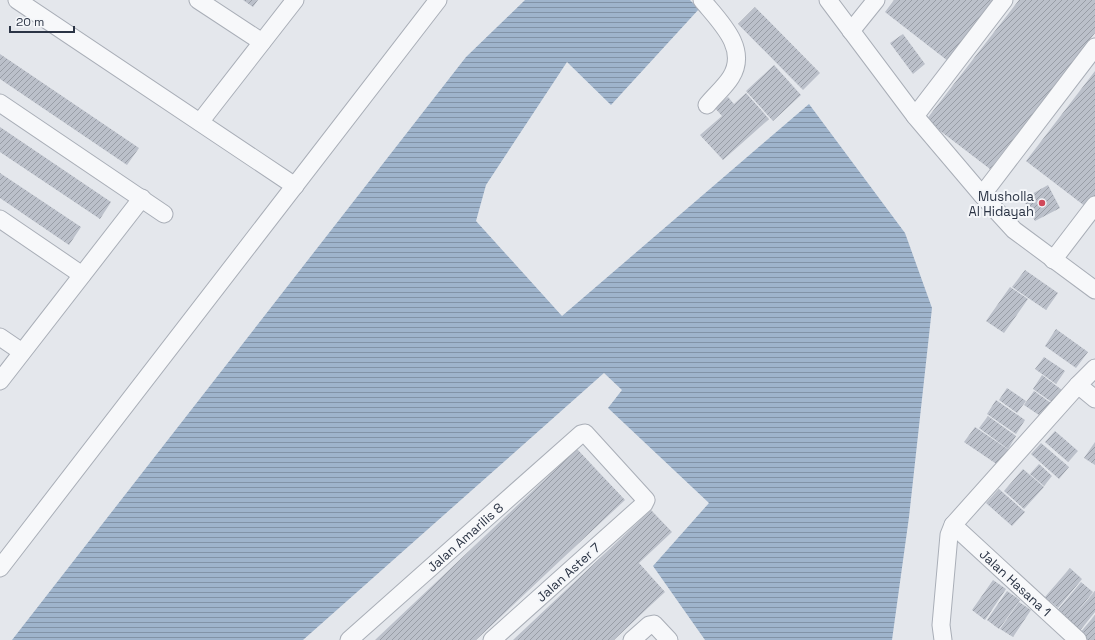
<svg xmlns="http://www.w3.org/2000/svg" width="1095" height="640" font-family="'Space Grotesk',sans-serif">
<style>
.water{fill:url(#water-rules)}
.building{fill:url(#building-hatch)}
.lines{fill:none;stroke-linecap:round;stroke-linejoin:round}
.minor-casing{stroke:#a9aeb7;stroke-width:19}
.minor{stroke:#f7f8fa;stroke-width:17}
.poi-dot{fill:#d1495b;stroke:#f4f6f9;stroke-width:1.5}
.labels{text-anchor:middle;stroke-width:4;stroke-linejoin:round;paint-order:stroke}
.poi-label{font-size:13px;fill:#2b3445;stroke:#f4f6f9;text-anchor:end}
.street-label{font-size:13px;fill:#2b3445;stroke:#f4f6f9}
</style>
<defs>
<pattern id="water-rules" width="6" height="5" patternUnits="userSpaceOnUse"><rect width="6" height="5" fill="#9fb4cc"/><path d="M0 2.5h6" fill="none" stroke="#8293a7"/></pattern>
<pattern id="building-hatch" width="6" height="6" patternUnits="userSpaceOnUse"><rect width="6" height="6" fill="#bbc0ca"/><path d="M-1 1l2-2M0 6l6-6M5 7l2-2" fill="none" stroke="#989da6"/></pattern>
</defs>
<rect width="100%" height="100%" fill="#e4e7ec"/>
<path class="water" d="M 525,0 L 690,0 L 699,9 L 611,105 L 567,62 L 486,185 L 476,221 L 562,316 L 809,104 L 905,233 L 932,308 L 909,517 L 892,640 L 705,640 L 653,566 L 709,503 L 608,408 L 622,390 L 604,373 L 303,640 L 12,640 L 466,57 Z"/>
<path class="building" d="M 243,0 L 258,0 L 253,7 Z
M 894,0 L 995,0 L 948,61 L 885,12 Z
M 1019,0 L 1095,0 L 1095,33 L 990,169 L 926,120 Z
M 755,7 L 820,73 L 803,90 L 738,24 Z
M 903,34 L 925,64 L 913,74 L 890,43 Z
M 0,54 L 139,148 L 127,165 L 0,79 Z
M 774,65 L 801,95 L 773,121 L 746,91 Z
M 1095,71 L 1095,203 L 1090,210 L 1026,161 Z
M 746,93 L 769,119 L 723,160 L 700,135 L 722,116 L 715,108 L 728,97 L 734,104 Z
M 0,127 L 111,202 L 100,219 L 0,152 Z
M 0,173 L 81,227 L 69,245 L 0,198 Z
M 1048,185 L 1060,208 L 1035,221 L 1023,199 Z
M 1025,270 L 1058,293 L 1046,310 L 1012,287 Z
M 1010,287 L 1028,299 L 1004,333 L 986,321 Z
M 1056,329 L 1088,352 L 1076,368 L 1045,346 Z
M 1044,357 L 1065,371 L 1056,384 L 1035,369 Z
M 1042,375 L 1062,390 L 1053,403 L 1033,389 Z
M 1007,388 L 1026,401 L 1017,413 L 999,400 Z
M 1034,391 L 1051,403 L 1042,417 L 1024,405 Z
M 996,400 L 1025,420 L 1016,434 L 987,414 Z
M 988,416 L 1016,436 L 1008,449 L 979,428 Z
M 975,427 L 1009,450 L 998,465 L 964,442 Z
M 1055,431 L 1078,451 L 1068,462 L 1045,442 Z
M 1095,442 L 1095,465 L 1084,458 Z
M 1041,443 L 1069,467 L 1059,479 L 1031,454 Z
M 577,449 L 625,500 L 580,542 L 476,640 L 375,640 Z
M 1039,464 L 1052,476 L 1044,486 L 1030,474 Z
M 1023,469 L 1044,487 L 1024,509 L 1004,491 Z
M 999,489 L 1025,512 L 1012,526 L 986,503 Z
M 651,510 L 672,532 L 639,563 L 665,592 L 652,604 L 614,640 L 513,640 Z
M 1070,568 L 1082,579 L 1058,608 L 1045,597 Z
M 993,580 L 1006,589 L 985,620 L 972,610 Z
M 1081,582 L 1093,592 L 1072,618 L 1095,591 L 1095,612 L 1078,633 L 1056,612 Z
M 1007,591 L 1020,600 L 999,629 L 987,620 Z
M 1019,602 L 1031,610 L 1013,637 L 1000,629 Z
M 1095,615 L 1095,640 L 1086,640 L 1079,634 Z"/>
<g class="lines">
<defs>
<g id="minor">
<path d="M 17,0 L 295,186"/>
<path d="M 198,0 L 262,42"/>
<path d="M 702,0 C 719,21 749,48 731,77 C 725,87 714,96 707,105"/>
<path d="M 828,0 L 915,116 L 982,195 L 1014,230 L 1095,290"/>
<path d="M 851,31 L 876,0"/>
<path d="M 0,103 L 164,214"/>
<path d="M 915,116 L 1004,0"/>
<path d="M 200,122 L 295,0"/>
<path d="M 982,195 L 1095,47"/>
<path d="M 0,219 L 82,275"/>
<path d="M 1053,260 L 1095,205"/>
<path d="M 0,337 L 22,352"/>
<path d="M 0,381 L 142,198"/>
<path d="M 1078,385 L 1095,399"/>
<path id="s1" d="M 953,525 L 1078,640"/>
<path d="M 0,568 L 438,0"/>
<path id="s2" d="M 349,640 L 581,434 L 585,433 L 646,500 L 644,504 L 492,640"/>
<path d="M 632,640 L 649,625 L 654,624 L 669,640"/>
<path d="M 943,640 L 941,625 L 949,535 L 953,525 L 1078,385 L 1095,368"/>
</g>
</defs>
<use href="#minor" class="minor-casing"/>
<use href="#minor" class="minor"/>
</g>
<circle class="poi-dot" cx="1042" cy="203" r="4"/>
<g class="labels">
<g class="poi-label">
<text x="1034" y="201">Musholla<tspan x="1034" dy="15">Al Hidayah</tspan></text>
</g>
<g class="street-label">
<text dy="5" stroke="none"><textPath href="#s2" startOffset="155">Jalan Amarilis 8</textPath></text>
<text transform="translate(568 572) rotate(-42)" y="5">Jalan Aster 7</text>
<text dy="5" stroke="none"><textPath href="#s1" startOffset="85">Jalan Hasana 1</textPath></text>
</g>
</g>
<path d="M10 26v6h64v-6" fill="none" stroke="#2b3445" stroke-width="2"/>
<text x="16" y="26" font-size="12" fill="#2b3445" stroke="#f4f6f9" stroke-width="3" paint-order="stroke">20 m</text>
</svg>
